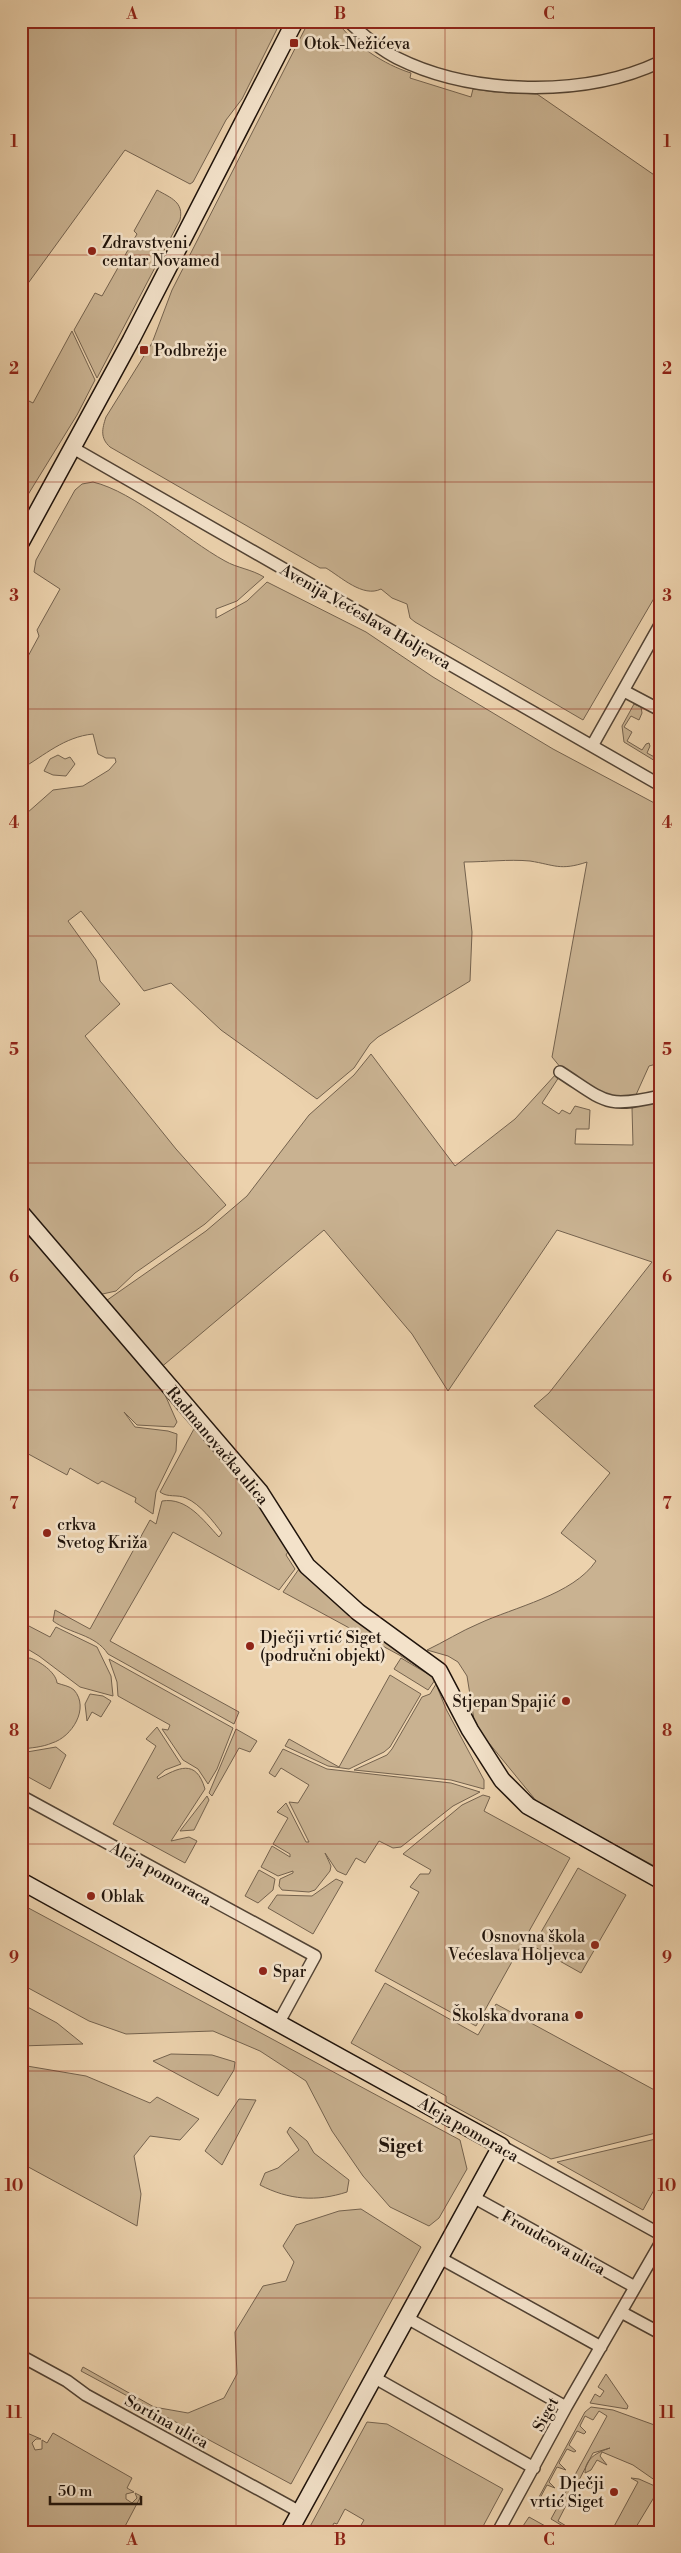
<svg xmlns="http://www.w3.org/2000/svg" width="681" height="2553" font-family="'Libre Bodoni',serif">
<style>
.green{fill:#c9b291;stroke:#74624e}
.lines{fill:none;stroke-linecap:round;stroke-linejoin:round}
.street-casing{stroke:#524334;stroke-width:14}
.secondary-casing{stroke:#1f130b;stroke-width:19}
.street{stroke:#f3e2ca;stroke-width:11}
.secondary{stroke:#f3e2ca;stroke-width:16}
.grid{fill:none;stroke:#8f2418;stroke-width:1;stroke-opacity:0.55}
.poi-dot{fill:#8f2418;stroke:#f3e2ca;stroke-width:2}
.labels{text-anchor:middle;stroke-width:5;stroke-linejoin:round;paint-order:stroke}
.poi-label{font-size:16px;fill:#1f130b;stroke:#f3e2ca;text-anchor:start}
.street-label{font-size:16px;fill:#1f130b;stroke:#f3e2ca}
.quarter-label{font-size:19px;font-weight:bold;fill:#1f130b;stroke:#f3e2ca}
.neatline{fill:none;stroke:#8f2418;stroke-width:2}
.grid-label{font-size:16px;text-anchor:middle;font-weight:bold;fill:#8f2418}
</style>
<rect width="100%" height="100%" fill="#ecd2ad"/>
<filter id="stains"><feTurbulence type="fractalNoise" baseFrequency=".004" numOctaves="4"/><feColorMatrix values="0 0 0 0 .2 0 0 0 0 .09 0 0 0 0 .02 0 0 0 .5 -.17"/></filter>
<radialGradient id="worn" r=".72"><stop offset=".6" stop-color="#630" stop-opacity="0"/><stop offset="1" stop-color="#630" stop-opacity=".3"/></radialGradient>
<path class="green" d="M 21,21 L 281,21 L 242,99 L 226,120 L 193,182 L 190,184 L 125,150 L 21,293 Z
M 309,21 L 337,21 C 352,44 385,65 411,73 L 410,78 L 471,97 L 473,89 L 494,92 L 537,94 L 660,179 L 660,588 L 583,720 L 415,622 L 410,618 L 407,604 L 392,598 L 381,589 C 363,598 341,577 326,568 L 320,568 L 110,447 C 100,438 102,429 106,417 L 152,343 L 172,290 Z
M 157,190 C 171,198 184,202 180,220 L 97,378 L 74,330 L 95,293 L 102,296 L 137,234 L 134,231 Z
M 72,331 L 95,380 L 77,415 L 21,506 L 21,397 L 33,403 Z
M 93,482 C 135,492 185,539 225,561 C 237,568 251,569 264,577 L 237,601 L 216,609 L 216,618 L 247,601 L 267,582 L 366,632 L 433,677 L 553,749 L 660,806 L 660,1063 L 649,1066 L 635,1097 L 607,1096 L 561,1068 L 552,1057 L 587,862 C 560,871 555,865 530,861 C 509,859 485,862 464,862 L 472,932 L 470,981 L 378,1037 L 370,1044 L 354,1068 L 317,1099 L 221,1030 L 171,983 L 144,991 L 81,911 L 68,921 L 96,960 L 100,981 L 120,1004 L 85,1036 L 176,1149 L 226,1205 L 205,1224 L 135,1273 L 116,1291 L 98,1295 L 21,1207 L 21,813 L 27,813 L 53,790 L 83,786 L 109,770 L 116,762 L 115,758 L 106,758 L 98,754 L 93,734 C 64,737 45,755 21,769 L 21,662 L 26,660 L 39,636 L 37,630 L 60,589 L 34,572 L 36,560 L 75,490 L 82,484 Z
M 634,704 L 641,707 L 642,713 L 639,720 L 631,716 L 624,727 L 632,732 L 627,741 L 642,750 L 646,744 L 649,743 L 650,746 L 647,753 L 660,760 L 660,764 L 624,742 L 622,726 Z
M 58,755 L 65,759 L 70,757 L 75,764 L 66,776 L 53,775 L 44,771 L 50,759 Z
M 371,1054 L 455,1166 L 515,1119 L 556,1074 L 559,1077 L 542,1103 L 559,1114 L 562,1110 L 570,1114 L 575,1106 L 590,1110 L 589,1129 L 576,1129 L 575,1144 L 633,1145 L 632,1108 L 660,1098 L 660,1869 L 538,1803 L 475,1726 L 467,1676 L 458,1662 L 448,1656 L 427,1650 C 444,1642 461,1631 478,1624 C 514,1607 573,1595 596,1561 L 561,1533 L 610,1473 L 534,1406 L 549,1393 L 652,1262 L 557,1230 L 448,1391 L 412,1334 L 324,1230 L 159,1369 L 103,1303 L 206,1231 L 247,1196 L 309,1115 L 354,1075 Z
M 21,1231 L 40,1246 L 162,1388 L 177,1422 L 174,1427 L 137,1425 L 124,1412 L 135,1427 L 168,1431 L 177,1434 L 176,1451 L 156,1492 L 153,1514 L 135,1502 L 136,1498 L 102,1481 L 98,1484 L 70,1468 L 67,1475 L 21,1450 Z
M 195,1427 L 245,1485 L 289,1550 L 286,1555 L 295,1569 L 279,1590 L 173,1532 L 110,1641 L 239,1712 L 234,1724 L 108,1654 C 95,1634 70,1634 53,1621 L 55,1610 L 90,1629 L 150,1520 L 156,1524 L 162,1501 C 187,1497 203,1520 219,1537 L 222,1533 C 213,1521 200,1504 186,1498 C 177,1494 168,1498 160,1492 Z
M 301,1566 L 432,1671 L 435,1680 L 428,1690 L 394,1669 L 401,1658 L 433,1677 L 401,1656 L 283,1592 Z
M 27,1625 L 50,1637 L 56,1627 L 97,1647 L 111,1676 L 113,1696 L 80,1687 L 39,1656 L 21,1645 L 21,1634 Z
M 30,1658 C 39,1661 56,1672 57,1683 C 62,1685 70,1686 74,1690 C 90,1708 72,1737 52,1743 C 43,1747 31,1748 21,1749 L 21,1678 L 24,1674 L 21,1672 L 21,1660 Z
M 109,1659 L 233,1728 L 217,1769 L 208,1784 L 198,1769 L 183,1760 L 162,1729 L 168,1730 L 170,1725 L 118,1696 L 117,1682 Z
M 390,1675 L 421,1694 L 390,1747 L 384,1752 L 349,1769 L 328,1766 L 285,1746 L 289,1739 L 339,1767 Z
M 436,1684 L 446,1709 L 484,1780 L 484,1789 L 451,1780 L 354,1770 L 387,1755 L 392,1749 L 422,1697 L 430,1694 Z
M 90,1694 L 103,1696 L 111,1701 L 101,1717 L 92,1712 L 87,1721 L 85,1704 Z
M 157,1727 L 181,1764 L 165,1770 L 157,1777 L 158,1779 C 178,1768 196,1758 205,1789 L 171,1841 L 189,1837 L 197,1841 L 185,1863 L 113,1824 L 156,1746 L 146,1739 Z
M 236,1729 L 257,1741 L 250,1752 L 239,1748 L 212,1796 L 209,1793 Z
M 56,1747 L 66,1755 L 50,1789 L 21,1773 L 21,1753 Z
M 283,1749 L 327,1769 L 451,1783 L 480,1792 L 453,1806 L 401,1847 L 393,1848 L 379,1841 L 365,1863 L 356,1858 L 346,1875 L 337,1871 L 325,1853 L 331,1866 L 330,1871 L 315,1890 L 309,1892 L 282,1890 L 279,1886 L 280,1879 L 293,1873 L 293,1871 L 278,1876 L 261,1867 L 272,1846 L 290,1857 L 290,1854 L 273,1844 L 288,1818 L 277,1812 L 286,1803 L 306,1842 L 309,1842 L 289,1802 L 298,1803 L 309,1785 L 281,1768 L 275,1777 L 269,1773 Z
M 483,1795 L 490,1797 L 484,1811 L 570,1858 L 476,2026 L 375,1971 L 419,1892 L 410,1887 L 420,1874 L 429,1874 L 431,1870 L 403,1854 L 462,1805 Z
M 207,1796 L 209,1800 L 194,1830 L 180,1831 Z
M 578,1868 L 626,1895 L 581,1973 L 533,1946 Z
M 259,1870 L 275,1879 L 273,1890 L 258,1903 L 245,1896 Z
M 336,1879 L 343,1882 L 313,1934 L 268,1908 L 277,1895 L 312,1896 Z
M 21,1904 L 460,2140 L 467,2169 L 439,2218 L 429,2226 L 390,2207 L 363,2176 L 332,2131 L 306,2081 L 260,2051 L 213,2031 L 126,2034 L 89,2021 L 21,1984 Z
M 385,1983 L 478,2035 L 496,2004 L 660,2093 L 660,2132 L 551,2159 L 446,2102 L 446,2096 L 351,2043 Z
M 22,2004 L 57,2023 L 83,2044 L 21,2046 Z
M 171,2054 L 212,2055 L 235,2062 L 234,2070 L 218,2096 L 153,2061 Z
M 21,2065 L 86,2076 L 150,2103 L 157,2097 L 199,2119 L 180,2140 L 150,2136 L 134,2156 L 141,2194 L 137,2226 L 21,2163 Z
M 239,2099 L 256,2100 L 222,2165 L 205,2151 Z
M 290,2127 L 307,2141 L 314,2153 L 349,2180 L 347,2192 C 316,2202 289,2200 260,2185 L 265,2173 L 278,2168 L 299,2150 L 287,2132 Z
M 660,2138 L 660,2179 L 643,2210 L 557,2162 Z
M 361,2209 L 421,2247 L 291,2484 L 81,2371 L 83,2367 L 154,2407 L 188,2413 L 224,2398 L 237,2374 L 235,2332 L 263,2286 L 286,2281 L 294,2262 L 283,2246 L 296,2225 L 339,2211 Z
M 606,2374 L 628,2406 L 627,2409 L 590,2403 L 595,2394 L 600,2397 L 604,2391 L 598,2387 Z
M 591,2407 L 613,2410 L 660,2427 L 660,2460 L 656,2481 L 633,2465 L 602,2452 L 600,2456 L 607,2465 L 597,2460 L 591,2470 L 585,2473 C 585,2458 598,2452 610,2448 L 593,2453 L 558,2521 L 576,2532 L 573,2532 L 551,2519 L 607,2416 L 599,2411 L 593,2420 L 585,2416 L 580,2426 L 586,2432 L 584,2434 L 577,2431 L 569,2445 L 576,2451 L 574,2452 L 567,2449 L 559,2463 L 566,2470 L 557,2467 L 549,2482 L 555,2488 L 547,2485 L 539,2500 L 546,2505 L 539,2509 L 533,2508 L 585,2412 Z
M 367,2422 L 387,2424 L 503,2489 L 480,2532 L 357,2532 L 364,2520 L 345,2509 L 337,2524 L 334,2523 L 329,2532 L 307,2532 Z
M 27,2433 L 41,2439 L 36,2439 L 32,2443 L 35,2450 L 42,2449 L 42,2440 L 47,2443 L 53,2433 L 132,2478 L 127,2488 L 134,2492 L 126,2494 L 126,2499 L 132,2503 L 137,2498 L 135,2493 L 141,2496 L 122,2532 L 21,2532 L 21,2479 L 26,2478 L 28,2474 L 26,2469 L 21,2468 L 21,2434 Z
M 631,2478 L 639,2479 L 657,2487 L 656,2494 L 633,2532 L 611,2532 L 638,2482 Z
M 529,2517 L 556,2532 L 519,2532 Z"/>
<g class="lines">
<defs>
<path id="street" d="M 348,21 C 363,35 379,49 397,58 C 471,95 584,98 660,62
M 73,448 L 660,785
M 624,691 L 660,710
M 592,746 L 660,625
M 560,1072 C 605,1101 605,1109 660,1096
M 21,1796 L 315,1956 L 279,2022
M 501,2146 L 660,2234
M 473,2197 L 635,2287
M 440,2258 L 601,2347
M 621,2312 L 660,2333
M 407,2318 L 566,2407
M 21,2356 L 67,2381 L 86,2395 L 300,2512
M 375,2378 L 534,2468
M 498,2532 L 566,2407 L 660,2244"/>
<path id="secondary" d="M 21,542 L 131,340 L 295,21
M 21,1213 L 260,1492 L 307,1566 L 358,1612 L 439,1671 L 470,1730 L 502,1780 L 528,1806 L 660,1880
M 21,1881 L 501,2146 L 289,2532"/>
</defs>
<use href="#street" class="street-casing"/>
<use href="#secondary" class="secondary-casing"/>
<use href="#street" class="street"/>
<use href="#secondary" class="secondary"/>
</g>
<path class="grid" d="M 236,21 L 236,2532M 445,21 L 445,2532M 21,255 L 660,255M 21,482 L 660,482M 21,709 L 660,709M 21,936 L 660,936M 21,1163 L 660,1163M 21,1390 L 660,1390M 21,1617 L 660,1617M 21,1844 L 660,1844M 21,2071 L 660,2071M 21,2298 L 660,2298"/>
<g class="poi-dot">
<rect x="289" y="38" width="10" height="10" rx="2.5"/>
<circle cx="92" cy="251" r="5"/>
<rect x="139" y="345" width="10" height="10" rx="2.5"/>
<circle cx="47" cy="1533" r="5"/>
<circle cx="250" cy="1646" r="5"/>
<circle cx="566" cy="1701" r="5"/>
<circle cx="91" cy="1896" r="5"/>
<circle cx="595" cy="1945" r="5"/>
<circle cx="263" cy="1971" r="5"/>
<circle cx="579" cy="2015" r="5"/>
<circle cx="614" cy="2492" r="5"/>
</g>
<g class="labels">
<g class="poi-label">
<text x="304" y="49">Otok-Nežićeva</text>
<text x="102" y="248">Zdravstveni<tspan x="102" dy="18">centar Novamed</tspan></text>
<text x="154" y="356">Podbrežje</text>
<text x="57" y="1530">crkva<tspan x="57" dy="18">Svetog Križa</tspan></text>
<text x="260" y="1643">Dječji vrtić Siget<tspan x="260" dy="18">(područni objekt)</tspan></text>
<text x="556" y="1707" text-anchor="end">Stjepan Spajić</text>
<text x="101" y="1902">Oblak</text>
<text x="585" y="1942" text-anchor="end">Osnovna škola<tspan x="585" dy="18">Većeslava Holjevca</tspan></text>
<text x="273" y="1977">Spar</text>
<text x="569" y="2021" text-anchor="end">Školska dvorana</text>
<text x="604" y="2489" text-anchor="end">Dječji<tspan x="604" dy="18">vrtić Siget</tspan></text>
</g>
<g class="street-label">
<text transform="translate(366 616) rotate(30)" y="6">Avenija Većeslava Holjevca</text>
<text transform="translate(218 1445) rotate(50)" y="6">Radmanovačka ulica</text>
<text transform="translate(161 1873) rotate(29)" y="6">Aleja pomoraca</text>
<text transform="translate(469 2129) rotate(30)" y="6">Aleja pomoraca</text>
<text transform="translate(554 2242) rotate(29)" y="6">Froudeova ulica</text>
<text transform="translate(545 2414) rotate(-62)" y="6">Siget</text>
<text transform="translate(167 2421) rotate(29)" y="6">Sortina ulica</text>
</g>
<g class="quarter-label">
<text x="401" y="2152">Siget</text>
</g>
</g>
<rect width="681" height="2553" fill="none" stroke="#ecd2ad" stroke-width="55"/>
<path d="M50 2496v8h91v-8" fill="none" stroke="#1f130b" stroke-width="2.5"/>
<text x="58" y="2496" font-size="15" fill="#1f130b" stroke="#f3e2ca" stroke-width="4" paint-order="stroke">50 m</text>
<rect x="28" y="28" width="626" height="2498" class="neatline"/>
<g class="grid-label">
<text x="132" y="19">A</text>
<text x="340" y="19">B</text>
<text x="549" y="19">C</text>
<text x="14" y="147">1</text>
<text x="667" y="147">1</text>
<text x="14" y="374">2</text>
<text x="667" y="374">2</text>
<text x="14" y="601">3</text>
<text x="667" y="601">3</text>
<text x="14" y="828">4</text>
<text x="667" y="828">4</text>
<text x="14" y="1055">5</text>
<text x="667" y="1055">5</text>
<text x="14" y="1282">6</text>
<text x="667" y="1282">6</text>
<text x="14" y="1509">7</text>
<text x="667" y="1509">7</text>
<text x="14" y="1736">8</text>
<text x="667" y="1736">8</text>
<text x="14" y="1963">9</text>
<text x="667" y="1963">9</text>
<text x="14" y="2191">10</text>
<text x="667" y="2191">10</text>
<text x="14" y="2418">11</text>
<text x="667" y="2418">11</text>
<text x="132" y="2545">A</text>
<text x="340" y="2545">B</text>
<text x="549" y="2545">C</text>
</g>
<rect width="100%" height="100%" filter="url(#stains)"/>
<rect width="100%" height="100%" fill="url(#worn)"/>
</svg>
